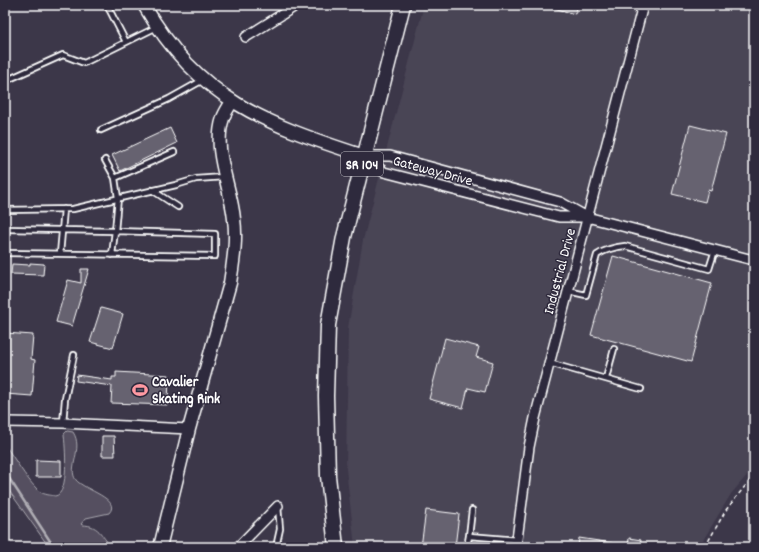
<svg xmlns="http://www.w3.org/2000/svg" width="759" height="552" font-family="Dekko,sans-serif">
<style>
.built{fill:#494455}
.green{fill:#555060;stroke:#aaa8b0}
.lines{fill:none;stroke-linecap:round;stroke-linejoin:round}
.stream{stroke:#afadb4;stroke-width:2.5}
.building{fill:#666270;stroke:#fff}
.lane-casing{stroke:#fff;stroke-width:8}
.street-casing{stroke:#fff;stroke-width:12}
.secondary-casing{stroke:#fff;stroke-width:15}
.primary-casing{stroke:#fff;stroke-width:17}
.path{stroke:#fff;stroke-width:1.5;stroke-dasharray:4 3;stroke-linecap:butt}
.lane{stroke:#2f2a3d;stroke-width:4.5}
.street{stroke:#2f2a3d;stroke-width:9}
.secondary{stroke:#2f2a3d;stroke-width:12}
.primary{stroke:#2f2a3d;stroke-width:14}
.labels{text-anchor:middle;stroke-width:3;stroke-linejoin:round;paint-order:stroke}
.shield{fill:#2f2a3d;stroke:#c1bfc5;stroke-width:1}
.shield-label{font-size:14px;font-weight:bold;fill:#fff}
.street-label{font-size:15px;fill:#fff;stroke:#2f2a3d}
.poi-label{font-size:15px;font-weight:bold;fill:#fff;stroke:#2f2a3d;text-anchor:start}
</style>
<rect width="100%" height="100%" fill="#3c3749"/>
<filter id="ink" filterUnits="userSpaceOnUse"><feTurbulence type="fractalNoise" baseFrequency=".025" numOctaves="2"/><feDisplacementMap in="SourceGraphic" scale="8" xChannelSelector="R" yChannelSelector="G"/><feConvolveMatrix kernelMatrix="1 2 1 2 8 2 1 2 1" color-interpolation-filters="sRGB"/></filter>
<g filter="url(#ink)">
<path class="built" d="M 424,5 L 754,5 L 754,467 L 731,494 L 699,547 L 355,547 L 346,469 L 348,328 L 363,240 Z"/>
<path class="green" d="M 67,431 L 73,432 C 84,449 67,468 76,480 C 84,490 122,499 109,513 L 86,518 L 81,524 L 82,525 C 102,525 101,539 113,547 L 49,547 L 5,485 L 5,445 C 14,458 26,478 36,488 C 40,493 44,494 49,495 C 50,495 55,496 55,496 C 70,494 65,445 64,434 Z"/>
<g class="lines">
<path class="stream" d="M 5,472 L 54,547"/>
</g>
<path class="building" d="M 550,5 L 578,5 L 575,14 L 550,7 Z
M 690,125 L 726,134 L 711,191 L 708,190 L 705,202 L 672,194 Z
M 170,128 L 177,143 L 120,171 L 112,155 Z
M 613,256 L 712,283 L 691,362 L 591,335 Z
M 30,263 L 44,264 L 43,275 L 11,274 L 12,264 L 30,265 Z
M 81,269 L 89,269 L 72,326 L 56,322 L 68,280 L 81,283 Z
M 101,308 L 123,314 L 113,348 L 90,342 Z
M 5,333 L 33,335 L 31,359 L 35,360 L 32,396 L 5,394 Z
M 445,338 L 479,347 L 476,357 L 493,362 L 485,392 L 468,388 L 463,408 L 429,399 Z
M 116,372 L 169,375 L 168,405 L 111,403 L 112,386 L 76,381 L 77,375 L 112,380 L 112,377 L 116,377 Z
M 102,436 L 114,436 L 115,456 L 102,456 Z
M 36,460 L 61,461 L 61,477 L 36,477 Z
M 426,510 L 459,514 L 455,547 L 421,547 Z
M 579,538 L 612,543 L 611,547 L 578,547 Z
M 629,538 L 641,540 L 640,547 L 628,547 Z"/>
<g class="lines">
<defs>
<path id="lane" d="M 108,7 L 126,42
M 5,81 L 63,55 L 84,63 L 157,27
M 101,130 L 169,99 L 203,80
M 115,178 L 174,152
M 152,190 L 178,207
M 5,210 L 73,209 L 176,185 L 196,179 L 224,177
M 5,229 L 115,231 L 112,255
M 5,253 L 215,256 L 215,234 L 115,231 L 118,198 L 115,178 L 105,160
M 60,254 L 64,209
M 568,291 L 586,295 L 597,255 C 606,249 614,247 625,246 L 709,269 L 715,250
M 549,363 L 641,389
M 606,378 L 614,349
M 63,423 L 65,399 L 74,355
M 472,510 L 469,536 L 517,540
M 276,547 L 280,529 L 278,506
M 467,547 L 469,536"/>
<path id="street" d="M 246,37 L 297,5
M 364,156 L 390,156 L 560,202 L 587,217 L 753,260
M 364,156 L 384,172 L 559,217 L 586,217
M 5,422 L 63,423 L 189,429
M 238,547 L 278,506
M 516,547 L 529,447 L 535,418 L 643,5"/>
<path id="secondary" d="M 144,5 C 198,99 265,124 364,156
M 160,547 L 189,429 L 230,283 C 233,263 237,240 234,219 C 231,186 212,151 223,118 C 225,112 229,107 232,101"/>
<path id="primary" d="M 336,547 L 328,476 L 326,396 L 328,325 L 344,237 L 403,5"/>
</defs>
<use href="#lane" class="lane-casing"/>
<use href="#street" class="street-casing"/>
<use href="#secondary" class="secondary-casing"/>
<use href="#primary" class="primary-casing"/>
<path class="path" d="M 705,547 L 726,510 L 754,475"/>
<use href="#lane" class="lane"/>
<use href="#street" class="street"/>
<use href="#secondary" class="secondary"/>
<use href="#primary" class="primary"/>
</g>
</g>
<defs>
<symbol id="stadium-bare" viewBox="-9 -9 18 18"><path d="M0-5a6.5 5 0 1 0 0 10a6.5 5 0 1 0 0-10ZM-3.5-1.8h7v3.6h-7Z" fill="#ff9aa2" stroke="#2f2a3d" stroke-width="2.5" paint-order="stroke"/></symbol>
</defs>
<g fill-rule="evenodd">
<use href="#stadium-bare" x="129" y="379" width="22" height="22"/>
</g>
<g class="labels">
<rect class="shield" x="341" y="152" width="42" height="24" rx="3"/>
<g class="shield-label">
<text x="362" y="169">SR 104</text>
</g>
<g class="street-label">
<text transform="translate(433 170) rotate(15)" y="5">Gateway Drive</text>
<text transform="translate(559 271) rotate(-75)" y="5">Industrial Drive</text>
</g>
<g class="poi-label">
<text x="152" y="386">Cavalier<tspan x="152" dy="17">Skating Rink</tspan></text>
</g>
</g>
<rect width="759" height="552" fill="none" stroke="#2f2a3d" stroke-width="20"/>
<rect x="10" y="10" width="739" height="532" fill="none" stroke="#fff" stroke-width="1.5" filter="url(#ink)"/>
</svg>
